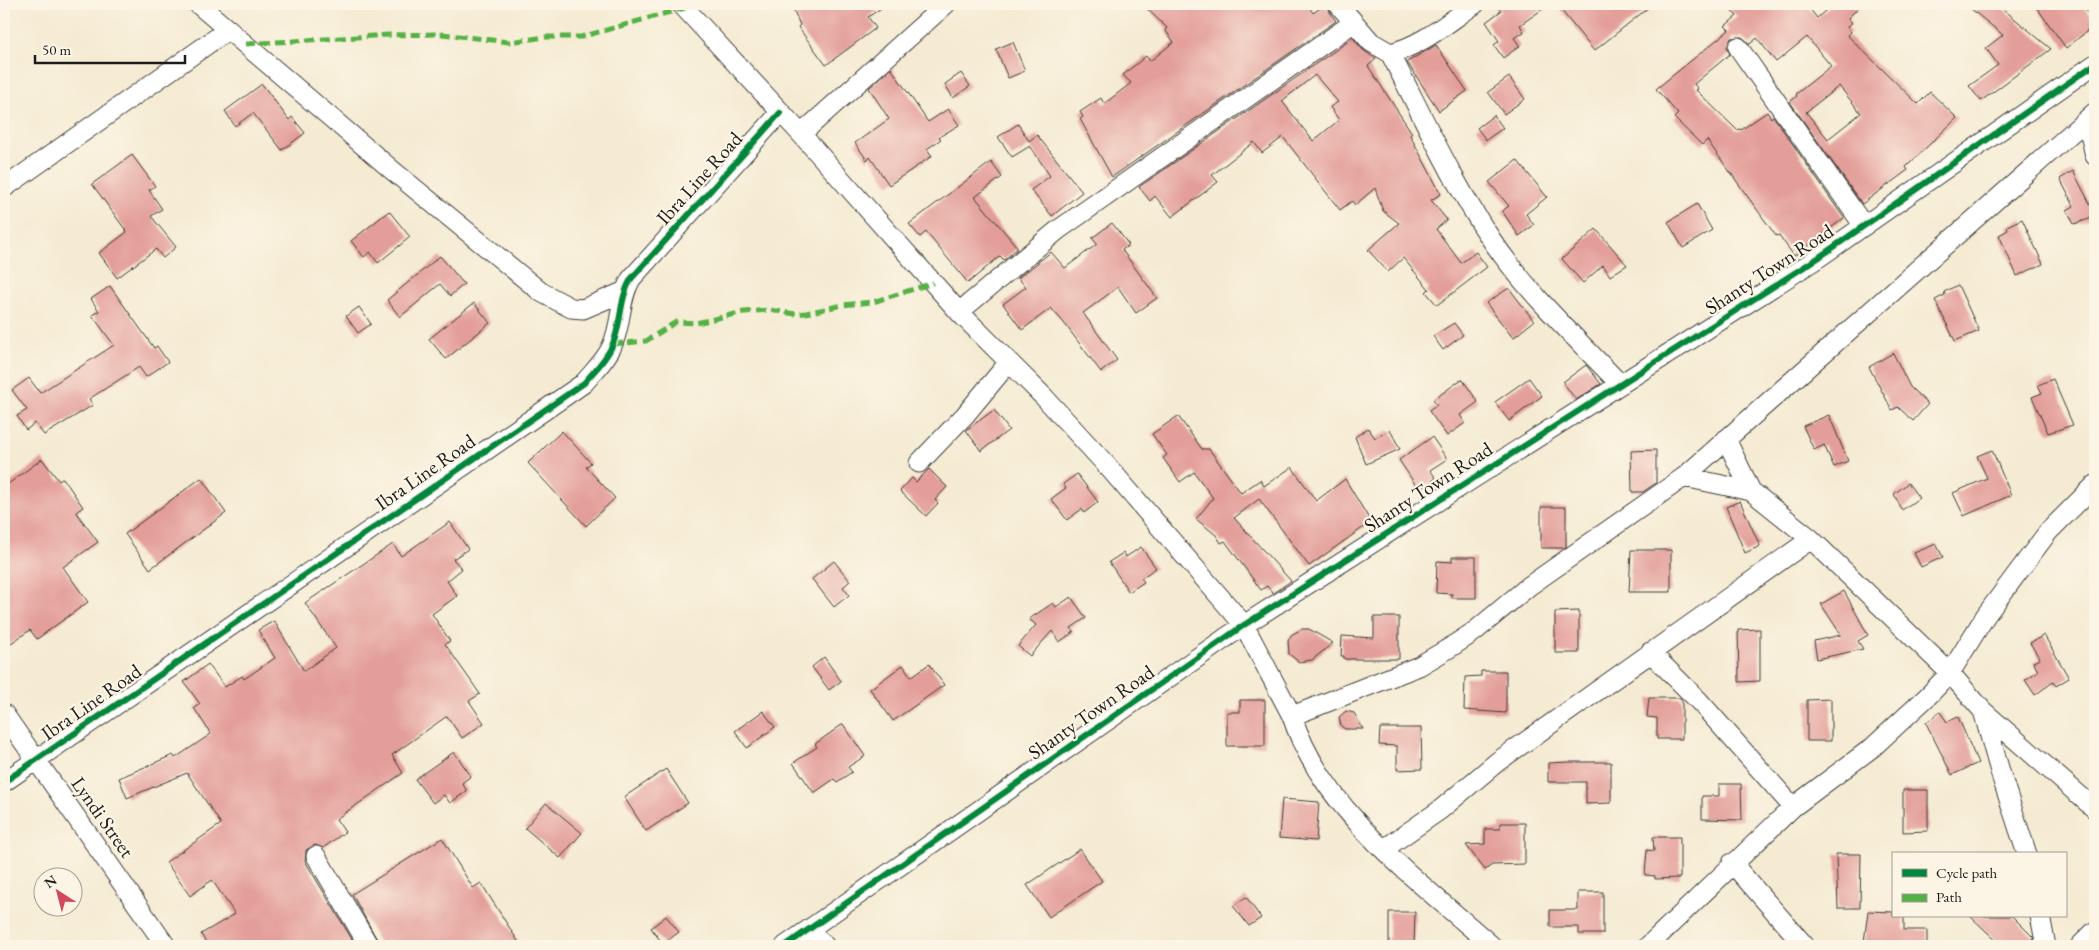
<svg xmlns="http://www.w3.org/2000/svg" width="2099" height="950" font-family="'EB Garamond',serif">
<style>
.building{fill:#e39e99;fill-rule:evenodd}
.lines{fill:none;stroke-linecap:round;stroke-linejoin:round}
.minor-casing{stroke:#3d3b37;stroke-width:21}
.minor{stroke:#fff;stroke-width:19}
.quiet{stroke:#55b145;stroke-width:5;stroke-dasharray:10 5;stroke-linecap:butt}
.cycleway-casing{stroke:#fcf5e5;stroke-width:9}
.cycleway{stroke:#00873e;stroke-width:6}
.labels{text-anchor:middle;stroke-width:4.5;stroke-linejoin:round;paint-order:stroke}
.street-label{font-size:20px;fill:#1c1c1c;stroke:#fcf5e5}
</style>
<rect width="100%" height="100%" fill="#fcf5e5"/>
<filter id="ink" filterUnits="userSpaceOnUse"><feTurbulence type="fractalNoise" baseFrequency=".02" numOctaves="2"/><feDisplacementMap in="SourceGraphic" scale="10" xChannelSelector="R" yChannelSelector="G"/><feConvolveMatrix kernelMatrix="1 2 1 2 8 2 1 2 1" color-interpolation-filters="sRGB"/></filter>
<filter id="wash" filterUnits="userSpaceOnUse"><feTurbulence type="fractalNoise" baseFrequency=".0096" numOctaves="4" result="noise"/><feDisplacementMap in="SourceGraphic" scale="20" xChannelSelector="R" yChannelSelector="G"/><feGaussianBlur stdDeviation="1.12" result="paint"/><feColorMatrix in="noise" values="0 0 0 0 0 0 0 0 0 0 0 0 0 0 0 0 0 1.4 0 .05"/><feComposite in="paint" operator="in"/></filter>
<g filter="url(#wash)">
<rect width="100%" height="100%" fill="#f5ebd3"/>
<g id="blocks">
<path class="building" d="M 791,4 L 887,4 L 868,17 L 876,28 L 826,65 L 798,27 L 800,25 Z
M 1142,4 L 1307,4 L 1313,13 L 1325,5 L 1336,21 L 1112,177 L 1080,119 L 1083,117 L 1080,112 L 1101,98 L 1104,104 L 1131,83 L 1123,75 L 1146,56 L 1150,61 L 1174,42 L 1165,30 L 1167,28 Z
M 1496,4 L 1550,4 L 1520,25 L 1524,32 L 1514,38 L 1520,46 L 1503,58 L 1494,45 L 1499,41 L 1486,22 L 1501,11 Z
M 1556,4 L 1653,4 L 1594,51 Z
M 1723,4 L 1806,4 L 1817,18 L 1833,4 L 1862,4 L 1848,18 L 1852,23 L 1847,27 L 1851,32 L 1847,35 L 1918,104 L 1930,92 L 1957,118 L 1906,167 L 1908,170 L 1862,204 L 1790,102 L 1797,96 L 1796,94 L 1831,66 L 1807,37 L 1776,62 L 1757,38 L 1750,44 L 1742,37 L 1731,38 L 1727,48 L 1730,54 L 1694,84 L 1698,89 L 1696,90 L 1737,130 L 1740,129 L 1741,130 L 1767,112 L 1771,118 L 1773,116 L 1844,218 L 1794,256 L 1779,235 L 1776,236 L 1707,140 L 1702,145 L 1674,118 L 1678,114 L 1656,89 L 1729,30 L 1725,26 L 1737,16 ZM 1839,86 L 1861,113 L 1828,139 L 1806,112 Z
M 1965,4 L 1997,4 L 2051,49 L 1981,101 L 1969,86 L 1998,65 L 1986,48 L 2003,35 Z
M 2034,4 L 2081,4 L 2095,22 L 2095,25 L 2066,48 Z
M 1353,38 L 1363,50 L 1376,59 L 1368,66 L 1412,133 L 1410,135 L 1441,194 L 1431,200 L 1447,220 L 1436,229 L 1461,263 L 1476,252 L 1487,267 L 1437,305 L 1426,292 L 1429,289 L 1403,258 L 1388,272 L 1368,250 L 1399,223 L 1383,211 L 1375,188 L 1355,205 L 1352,201 L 1340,210 L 1283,137 L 1262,153 L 1254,142 L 1212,175 L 1218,182 L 1172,217 L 1155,196 L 1150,201 L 1139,187 ZM 1315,75 L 1338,102 L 1330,107 L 1339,120 L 1313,141 L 1282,101 Z
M 1013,42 L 1025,71 L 1008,78 L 996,49 Z
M 1436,45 L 1467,91 L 1439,111 L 1407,62 Z
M 891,68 L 928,122 L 948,109 L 959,125 L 939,137 L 941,139 L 927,149 L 932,156 L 889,185 L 870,157 L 867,160 L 855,143 L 889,119 L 869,88 Z
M 961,73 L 970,86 L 953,98 L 945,84 Z
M 1509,77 L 1525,99 L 1504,114 L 1488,92 Z
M 262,84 L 289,120 L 292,117 L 305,133 L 282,150 L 253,113 L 235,126 L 225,111 Z
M 1494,115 L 1503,128 L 1486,140 L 1477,128 Z
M 1018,124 L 1029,141 L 1037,135 L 1082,192 L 1052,216 L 1031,190 L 1050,176 L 1030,146 L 1012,157 L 998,137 Z
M 132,155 L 155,186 L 149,190 L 162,209 L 151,216 L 176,247 L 163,258 L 156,249 L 117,278 L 99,253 L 127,232 L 92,184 Z
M 1517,160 L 1547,197 L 1526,214 L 1534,225 L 1519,236 L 1502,211 L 1509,206 L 1489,182 Z
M 991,162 L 1002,177 L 975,197 L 1018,248 L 1004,260 L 1000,256 L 968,283 L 926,232 L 920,237 L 909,224 Z
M 2073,171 L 2095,213 L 2095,217 L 2074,224 L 2067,210 L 2074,206 L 2060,179 Z
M 1697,204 L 1712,230 L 1683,248 L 1668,222 Z
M 389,211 L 410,237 L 378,263 L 370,252 L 364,257 L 351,241 Z
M 2022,219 L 2043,264 L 2017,276 L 1999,235 L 2008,230 L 2007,226 Z
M 1112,223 L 1129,245 L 1122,250 L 1157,298 L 1136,313 L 1118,287 L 1083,313 L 1117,360 L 1101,372 L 1064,323 L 1051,308 L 1022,330 L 1003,304 L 1026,287 L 1018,278 L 1051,252 L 1065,268 L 1097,244 L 1092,238 Z
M 1596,229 L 1627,265 L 1610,276 L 1603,265 L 1583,283 L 1562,259 Z
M 440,256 L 464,284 L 450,296 L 440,284 L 400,317 L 387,300 Z
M 1958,285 L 1979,331 L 1955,341 L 1935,300 L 1945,295 L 1944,292 Z
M 110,286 L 154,348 L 157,346 L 168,362 L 146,377 L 139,367 L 89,399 L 93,405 L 44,435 L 35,423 L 26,430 L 17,416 L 27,410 L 12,390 L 29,378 L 40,393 L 114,345 L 92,315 L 99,311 L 91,299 Z
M 1509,288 L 1534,321 L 1513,338 L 1486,303 Z
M 474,303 L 490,323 L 446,359 L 429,339 Z
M 359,307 L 371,324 L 358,333 L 346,316 Z
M 1454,323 L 1463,335 L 1443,350 L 1433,336 Z
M 1893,353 L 1910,387 L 1928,404 L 1913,421 L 1898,407 L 1892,410 L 1869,367 Z
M 1586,365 L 1601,384 L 1576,400 L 1563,382 Z
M 1529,378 L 1542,396 L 1509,421 L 1495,402 Z
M 1462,379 L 1478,402 L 1460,415 L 1465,423 L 1447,436 L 1429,411 L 1437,405 L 1433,400 Z
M 2053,379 L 2073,425 L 2048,433 L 2032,397 L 2042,393 L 2038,385 Z
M 994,410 L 1009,430 L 981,451 L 966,430 Z
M 1829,415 L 1848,461 L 1834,467 L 1824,445 L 1814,450 L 1803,426 Z
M 1178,416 L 1202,449 L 1209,449 L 1241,493 L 1260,480 L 1264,486 L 1292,467 L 1316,501 L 1345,479 L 1371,522 L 1309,566 L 1259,499 L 1234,518 L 1291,581 L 1273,593 L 1267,586 L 1261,590 L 1225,541 L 1221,543 L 1216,535 L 1196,519 L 1213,498 L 1194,472 L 1180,482 L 1163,458 L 1167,455 L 1152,434 Z
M 1368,428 L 1375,438 L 1390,430 L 1400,449 L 1366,464 L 1355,437 Z
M 562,431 L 591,463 L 586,467 L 615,498 L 586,526 L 528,463 Z
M 1432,437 L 1447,459 L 1430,470 L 1436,478 L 1419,490 L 1399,460 Z
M 1656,450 L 1656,483 L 1643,492 L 1632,492 L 1631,451 Z
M 1992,450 L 2011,495 L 1964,516 L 1953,493 L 1987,478 L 1977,456 Z
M 42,459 L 59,481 L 63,478 L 83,507 L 76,512 L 98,542 L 63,567 L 88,602 L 37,639 L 30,630 L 4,648 L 4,487 Z
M 929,469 L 947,487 L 935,500 L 938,503 L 926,516 L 900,491 L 912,478 L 916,482 Z
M 1077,474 L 1098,502 L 1084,513 L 1082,509 L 1067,520 L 1051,499 L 1066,488 L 1063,484 Z
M 201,478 L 226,513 L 150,569 L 125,534 Z
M 1908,483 L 1919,498 L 1902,510 L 1894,494 Z
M 1740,501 L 1760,546 L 1745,553 L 1726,507 Z
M 1541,507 L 1566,507 L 1566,547 L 1563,548 L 1541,548 Z
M 450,522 L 468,549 L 453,559 L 462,569 L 447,581 L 457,596 L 432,614 L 450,641 L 445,644 L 480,694 L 469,701 L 484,723 L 462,738 L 447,716 L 392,755 L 403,773 L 336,819 L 345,832 L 323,848 L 315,845 L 306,850 L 305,861 L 356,946 L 208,946 L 201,934 L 235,914 L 212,880 L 190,896 L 166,862 L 221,824 L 187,773 L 127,798 L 119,778 L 173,755 L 175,758 L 211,734 L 194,708 L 200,704 L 184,682 L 208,664 L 225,687 L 242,676 L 244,679 L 275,658 L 258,630 L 274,621 L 304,671 L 336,648 L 305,603 L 393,544 L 401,556 Z
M 1936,544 L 1943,557 L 1921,567 L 1914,553 Z
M 1141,547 L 1156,568 L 1141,578 L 1144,582 L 1129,592 L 1109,562 L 1123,553 L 1126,557 Z
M 1631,550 L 1671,550 L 1671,592 L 1629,592 Z
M 1452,557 L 1476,557 L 1476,598 L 1452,598 L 1452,594 L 1436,593 L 1437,561 L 1452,562 Z
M 834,561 L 850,581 L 843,587 L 849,595 L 834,607 L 812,579 Z
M 1844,591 L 1868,635 L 1858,641 L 1863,649 L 1817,659 L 1814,641 L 1841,635 L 1821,604 Z
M 1071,597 L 1086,618 L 1071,628 L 1074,632 L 1059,642 L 1052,631 L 1030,656 L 1018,646 L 1036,625 L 1029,619 L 1053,603 L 1056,607 Z
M 1579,611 L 1579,653 L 1555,653 L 1555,612 Z
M 1374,617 L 1399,617 L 1399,659 L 1344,659 L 1344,656 L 1341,656 L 1342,636 L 1374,638 Z
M 1302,629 L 1309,629 L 1333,643 L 1312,660 L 1299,662 L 1289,654 L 1288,641 L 1291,635 Z
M 1760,629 L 1760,681 L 1739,682 L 1738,630 Z
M 2044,635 L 2069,678 L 2056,686 L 2053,682 L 2035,695 L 2025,680 L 2038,671 L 2033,662 L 2040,659 L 2030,643 Z
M 824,657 L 841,681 L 829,690 L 812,667 Z
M 929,664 L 944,685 L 893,721 L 870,689 L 903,665 L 911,677 Z
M 1481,671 L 1506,671 L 1506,713 L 1464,710 L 1465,677 L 1481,676 Z
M 1649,698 L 1680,698 L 1682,700 L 1682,739 L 1657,739 L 1657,718 L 1647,717 Z
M 1831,699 L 1831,741 L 1807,741 L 1807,700 Z
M 1240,700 L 1265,700 L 1265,746 L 1227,746 L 1227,712 L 1240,712 Z
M 763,711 L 775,727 L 747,748 L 735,731 Z
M 1346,711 L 1354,713 L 1363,729 L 1345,729 L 1341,726 L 1339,717 Z
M 1940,712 L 1947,722 L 1958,717 L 1978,763 L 1952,775 L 1926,723 Z
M 843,724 L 865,756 L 848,767 L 852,772 L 837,782 L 834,779 L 814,793 L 793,763 L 817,747 L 815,744 Z
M 1380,728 L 1421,728 L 1422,769 L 1397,770 L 1397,746 L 1379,745 Z
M 454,752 L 471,776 L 462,783 L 467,791 L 450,803 L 444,795 L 433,803 L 415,779 Z
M 1569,762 L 1611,762 L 1611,803 L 1586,804 L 1586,782 L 1548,782 L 1548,763 Z
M 666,769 L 688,803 L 646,831 L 624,797 Z
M 1719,784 L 1741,784 L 1742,820 L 1702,819 L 1702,796 L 1719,796 Z
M 1903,790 L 1928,790 L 1928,831 L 1903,832 Z
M 1282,799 L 1319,802 L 1316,841 L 1279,838 Z
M 546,803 L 582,833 L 560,858 L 525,828 Z
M 1500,823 L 1525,823 L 1525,864 L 1492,865 L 1485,870 L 1466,845 L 1485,844 L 1485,829 L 1500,829 Z
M 1653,837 L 1680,837 L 1680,878 L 1655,879 L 1655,876 L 1645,875 L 1647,850 L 1654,851 Z
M 442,838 L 473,888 L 481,883 L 521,946 L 393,946 L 389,940 L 380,945 L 352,894 Z
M 1080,849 L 1102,881 L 1049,917 L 1027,885 Z
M 1836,854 L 1861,854 L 1860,908 L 1838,908 Z
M 1578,892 L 1603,892 L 1603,934 L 1579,934 L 1579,927 L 1550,927 L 1550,910 L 1578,910 Z
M 1246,897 L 1261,918 L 1249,926 L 1233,906 Z
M 1868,911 L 1893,912 L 1893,916 L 1904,916 L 1904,930 L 1927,930 L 1927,946 L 1889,946 L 1889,944 L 1864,942 Z
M 1389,912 L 1415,912 L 1414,946 L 1389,946 Z
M 666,916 L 679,932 L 663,944 L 651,928 Z
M 1970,916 L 2012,916 L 2033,937 L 2035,946 L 2002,946 Z"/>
</g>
</g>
<g filter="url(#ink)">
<use href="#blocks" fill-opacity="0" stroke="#3d3b37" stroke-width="1"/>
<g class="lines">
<defs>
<path id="minor" d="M 198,4 L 392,170 L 541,292 L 571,308 L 583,309 L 623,292
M 681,4 L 801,134 L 959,312 L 1044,397 L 1110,469 L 1244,625 L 1292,716
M 1338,4 L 1371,42 L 1390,53 C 1422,46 1448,22 1475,4
M 1738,47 L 1864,226
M 1390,53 C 1423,117 1453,183 1493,242 C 1529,294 1576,338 1619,383
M 2087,120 L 2095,156
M 801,134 L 946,4
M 4,188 L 229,29
M 959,312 L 1058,230 L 1353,23
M 1726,439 L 1751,491
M 919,463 L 965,415 L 1009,362
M 1684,477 L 1751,491 L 1811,539 L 1950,673 L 1983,711 L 2095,809
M 1650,652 L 1699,701 L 1793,807
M 1983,711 L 2001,775 L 2027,854
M 4,714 L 166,946
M 4,782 L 584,383 C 594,371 606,360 612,346 C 622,324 619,299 631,279 L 780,113
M 1384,849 L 1440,810 L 1497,762 L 1811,539
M 316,856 L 369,946
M 1732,863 L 1805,946
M 2040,916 L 2046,946
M 808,930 L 825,946
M 785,946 L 1244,625 L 1818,258 L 2095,64
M 1492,946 C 1420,882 1322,811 1292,716 L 1419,666 L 1451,647 L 1475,631 L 1529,586 L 1684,477 L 2095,112
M 1648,946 L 1793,807 L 1873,747 L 1928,696 L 1950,673 L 1986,615 L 2048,532 L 2095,485
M 2080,946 L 2095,931"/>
</defs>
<use href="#minor" class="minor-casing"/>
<use href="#minor" class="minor"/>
<path class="quiet" d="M 246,44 L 389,35 L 442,34 L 509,42 L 546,37 L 581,37 L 685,8
M 613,344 L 646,341 L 676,322 L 696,323 L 744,312 L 770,310 L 796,314 L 806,313 L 843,305 L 873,302 L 933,283"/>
<defs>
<path id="cycleway" d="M 4,782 L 584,383 C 594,371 606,360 612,346 C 622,324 619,299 631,279 L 780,113
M 785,946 L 1244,625 L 1818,258 L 2095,64"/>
</defs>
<use href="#cycleway" class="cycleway-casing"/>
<use href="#cycleway" class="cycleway"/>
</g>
</g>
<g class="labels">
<g class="street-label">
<text transform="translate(699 178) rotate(-48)" y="7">Ibra Line Road</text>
<text transform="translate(1769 269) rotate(-33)" y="7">Shanty Town Road</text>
<text transform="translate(425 472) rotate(-35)" y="7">Ibra Line Road</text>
<text transform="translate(1428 487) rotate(-33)" y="7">Shanty Town Road</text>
<text transform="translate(91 702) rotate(-35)" y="7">Ibra Line Road</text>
<text transform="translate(1091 712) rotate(-35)" y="7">Shanty Town Road</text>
<text transform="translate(103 817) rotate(55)" y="7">Lyndi Street</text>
</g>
</g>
<rect width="2099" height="950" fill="none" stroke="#fcf5e5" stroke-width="20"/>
<rect x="1892" y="852" width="175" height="65" fill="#fcf5e5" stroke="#a29e95"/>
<rect x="1902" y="869" width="25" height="8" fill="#00873e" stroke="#a29e95"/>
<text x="1936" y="878" font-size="15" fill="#1c1c1c">Cycle path</text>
<rect x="1902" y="894" width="25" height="8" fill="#55b145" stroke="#a29e95"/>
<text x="1936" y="902" font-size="15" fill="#1c1c1c">Path</text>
<g transform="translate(58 892) rotate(324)"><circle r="24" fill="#fcf5e5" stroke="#a29e95"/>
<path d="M0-4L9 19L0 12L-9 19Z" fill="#d1495b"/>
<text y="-8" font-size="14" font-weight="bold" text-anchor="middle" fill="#1c1c1c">N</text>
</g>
<path d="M35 55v8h150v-8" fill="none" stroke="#1c1c1c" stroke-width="2.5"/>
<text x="42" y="55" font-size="15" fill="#1c1c1c" stroke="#fcf5e5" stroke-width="4" paint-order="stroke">50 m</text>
</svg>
